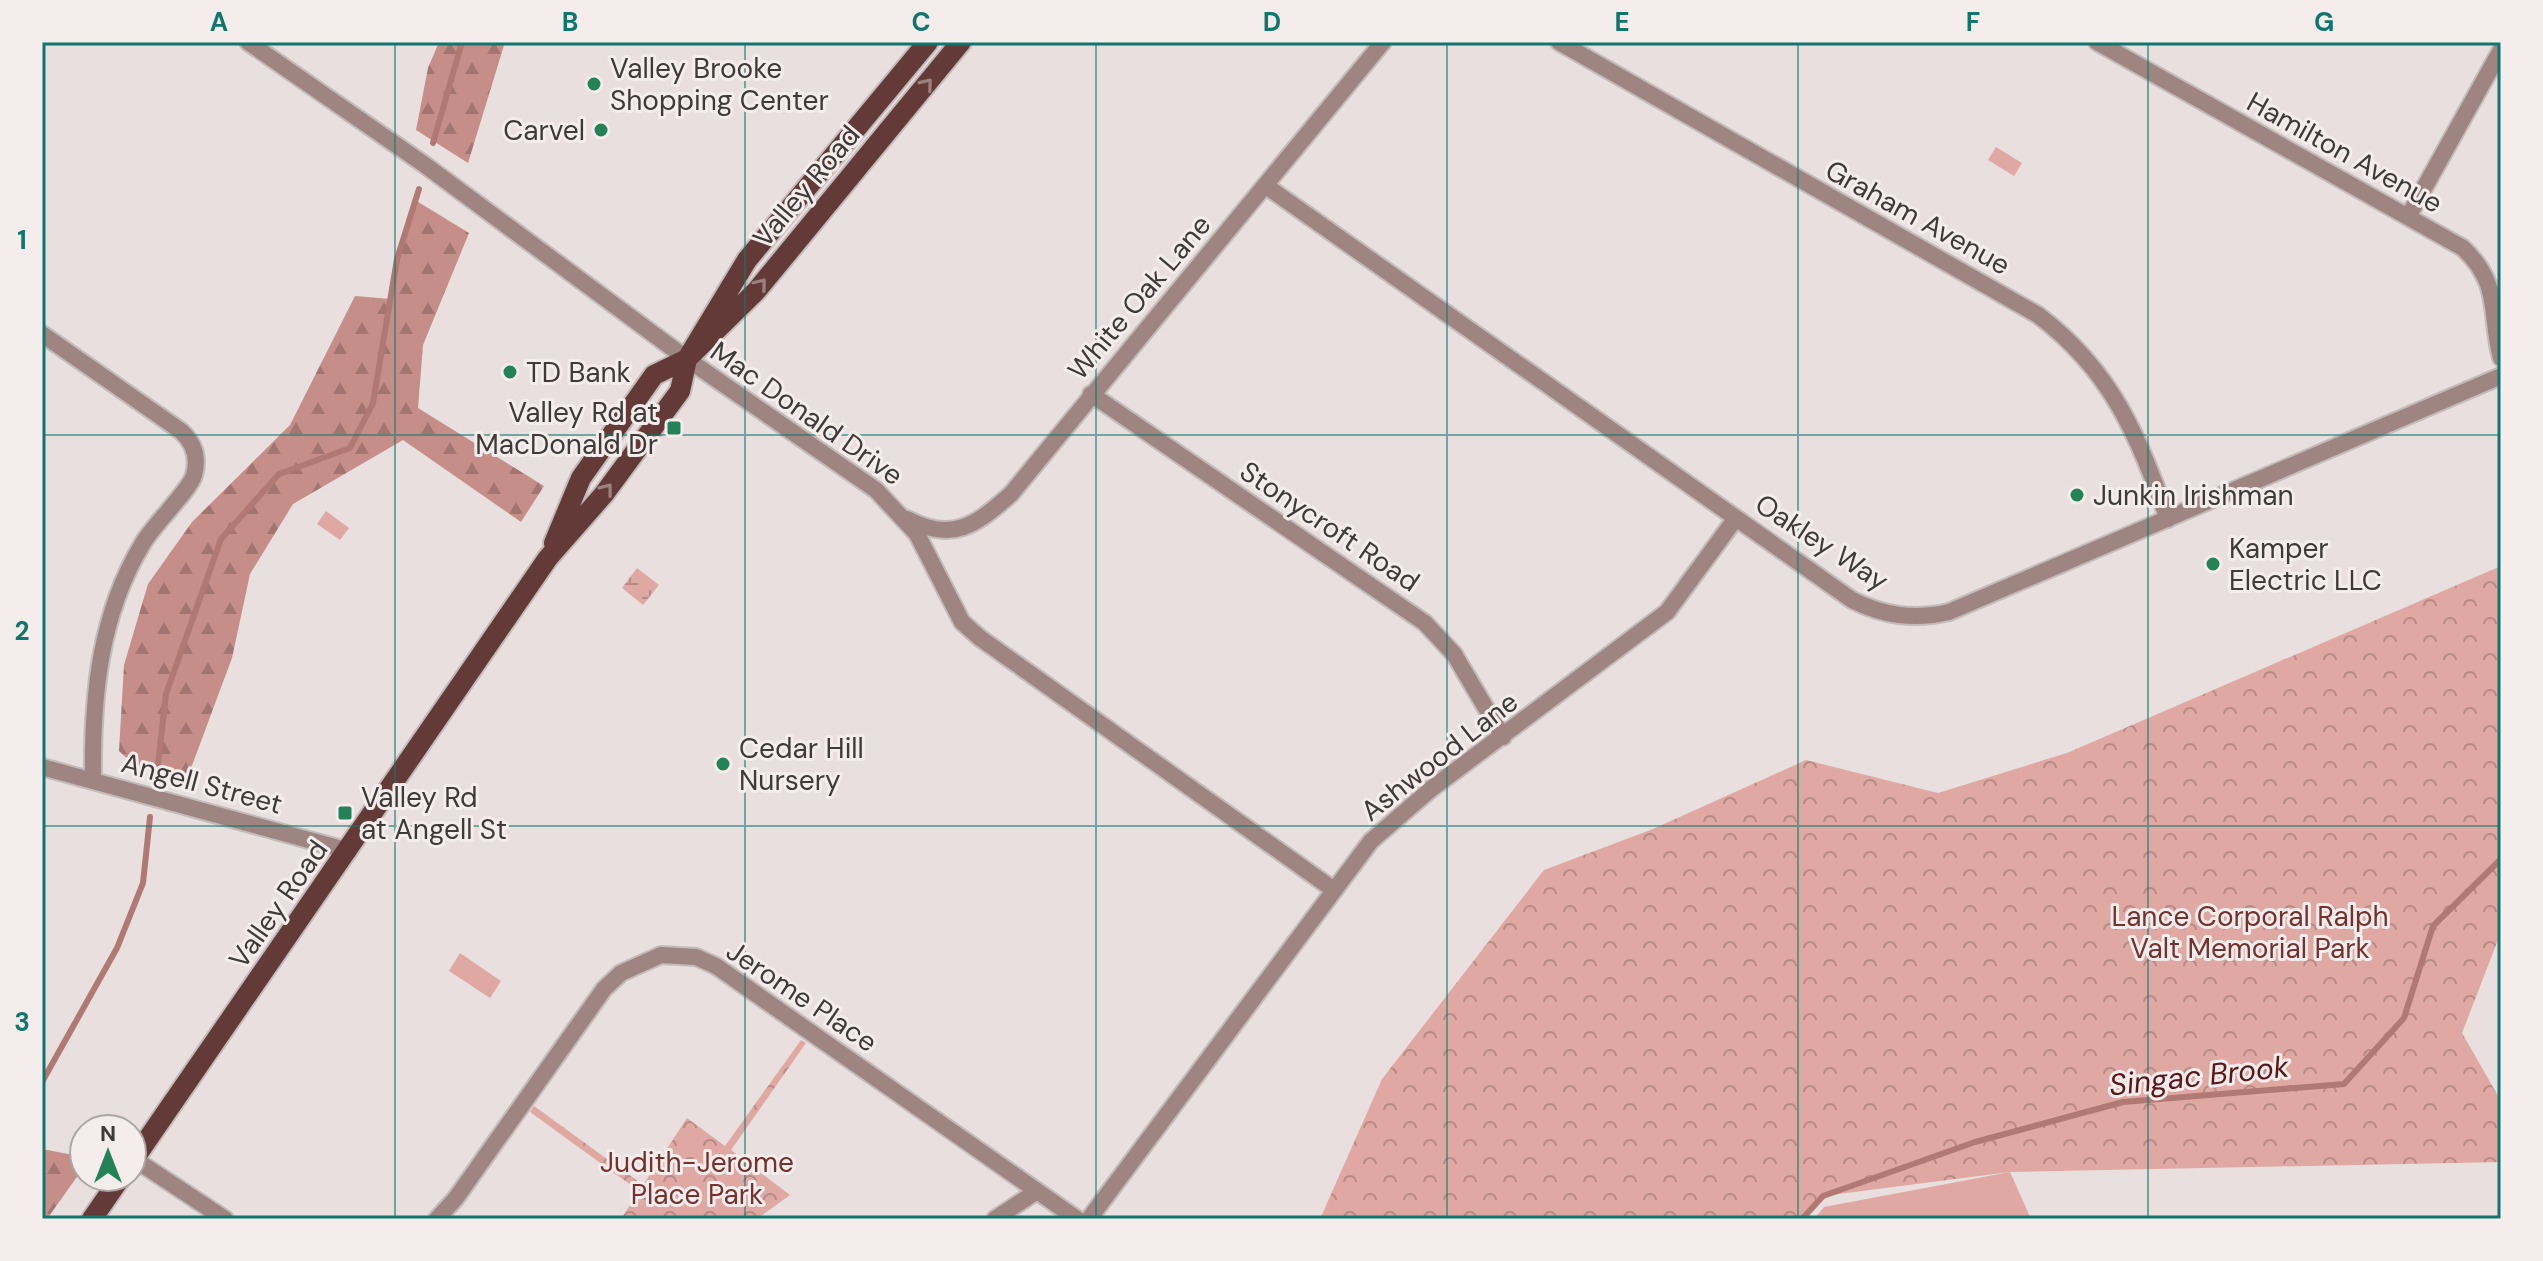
<svg xmlns="http://www.w3.org/2000/svg" width="2543" height="1261" font-family="'DM Sans',sans-serif">
<style>
.grass{fill:#e0a8a3}
.forest{fill:url(#forest-firs)}
.wetland{fill:url(#wetland-marsh)}
.park{fill:url(#park-crowns)}
.lines{fill:none;stroke-linecap:round;stroke-linejoin:round}
.stream{stroke:#b07974;stroke-width:6}
.street-casing{stroke:#c2bbba;stroke-width:20}
.primary-casing{stroke:#c2bbba;stroke-width:24}
.street{stroke:#9e8582;stroke-width:16}
.primary{stroke:#633a37;stroke-width:20}
.oneway{stroke:#9d817f}
.grid{fill:none;stroke:#0f766e;stroke-width:2;stroke-opacity:0.55}
.poi-dot{fill:#248259;stroke:#f5ecec;stroke-width:3}
.labels{text-anchor:middle;stroke-width:6;stroke-linejoin:round;paint-order:stroke}
.poi-label{font-size:28px;fill:#3d3a39;stroke:#f5ecec;text-anchor:start}
.street-label{font-size:28px;fill:#3d3a39;stroke:#f5ecec}
.park-label{font-size:28px;fill:#76302d;stroke:#f5ecec}
.water-label{font-size:30px;font-style:italic;fill:#5b1717;stroke:#f5ecec}
.neatline{fill:none;stroke:#0f766e;stroke-width:3}
.grid-label{font-size:26px;text-anchor:middle;font-weight:bold;fill:#0f766e}
</style>
<defs>
<pattern id="forest-firs" width="22" height="20" patternUnits="userSpaceOnUse" patternTransform="scale(2)"><rect width="22" height="20" fill="#c68e89"/><path d="M5 1l3.5 6h-7zM16 11l3.5 6h-7z" fill="#a27571"/></pattern>
<pattern id="wetland-marsh" width="20" height="14" patternUnits="userSpaceOnUse" patternTransform="scale(2)"><rect width="20" height="14" fill="#e0a8a3"/><path d="M1 5h8M5 5V1M11 12h8M15 12V8" fill="none" stroke="#b78a86"/></pattern>
<pattern id="park-crowns" width="20" height="18" patternUnits="userSpaceOnUse" patternTransform="scale(2)"><rect width="20" height="18" fill="#e0a8a3"/><path d="M2 6a3 3 0 1 1 6 0M12 15a3 3 0 1 1 6 0" fill="none" stroke="#b78a86"/></pattern>
</defs>
<rect width="100%" height="100%" fill="#e8dfde"/>
<path class="grass" d="M 1996,147 L 2022,163 L 2014,176 L 1988,160 Z
M 326,511 L 349,528 L 340,540 L 317,524 Z
M 460,953 L 501,981 L 490,998 L 449,971 Z
M 2010,1172 L 2031,1219 L 1814,1219 L 1824,1207 Z"/>
<path class="forest" d="M 439,42 L 505,42 L 468,163 L 416,130 L 428,68 Z
M 415,200 L 469,233 L 423,345 L 418,408 L 544,486 L 521,522 L 403,440 L 293,504 L 250,574 L 232,658 L 187,779 L 135,766 L 119,751 L 124,665 L 148,584 L 192,522 L 290,425 L 355,296 L 390,299 L 397,259 Z
M 42,1149 L 84,1157 L 84,1167 L 47,1219 L 42,1219 Z"/>
<path class="wetland" d="M 637,568 L 659,585 L 643,605 L 622,588 Z"/>
<path class="park" d="M 2501,566 L 2501,932 L 2462,1033 L 2501,1101 L 2501,1162 L 2010,1172 L 1823,1196 L 1802,1219 L 1320,1219 L 1382,1079 L 1544,870 L 1653,829 L 1806,760 L 1938,793 L 2067,753 Z
M 801,1040 L 806,1043 L 731,1150 L 790,1195 L 757,1219 L 621,1219 L 639,1191 L 530,1112 L 534,1106 L 643,1185 L 687,1118 L 725,1146 Z"/>
<g class="lines">
<path class="stream" d="M 433,143 L 462,42
M 157,773 L 166,694 L 221,539 L 279,474 L 350,448 L 373,403 L 397,259 L 419,189
M 42,1082 L 117,948 L 143,883 L 150,817
M 1802,1219 L 1823,1196 L 1975,1142 L 2123,1102 L 2344,1084 L 2404,1018 L 2433,926 L 2501,859"/>
<defs>
<path id="street" d="M 248,42 L 425,165 L 687,359 L 876,490 L 917,534 L 962,622 L 980,638 L 1334,890
M 1559,42 L 2038,315 C 2112,371 2137,434 2168,519
M 2097,42 L 2463,248 C 2502,285 2489,313 2501,358
M 1266,186 L 1852,600 C 1884,616 1914,620 1949,612 L 2501,376
M 2408,217 L 2501,50
M 42,334 L 181,431 C 194,443 199,457 194,475 C 190,490 154,524 143,543 C 99,615 92,698 93,780
M 1091,394 L 1425,623 L 1454,654 L 1503,737
M 907,519 C 953,543 976,525 1011,494 L 1383,42
M 42,767 L 349,851
M 134,1159 L 225,1219
M 437,1219 L 456,1198 L 604,989 L 621,973 L 661,955 L 696,957 L 716,966 L 1077,1219
M 995,1219 L 1037,1191
M 1089,1219 L 1371,841 L 1431,789 L 1667,612 L 1736,518"/>
<path id="primary" d="M 554,543 L 581,478 L 654,375 L 687,359 L 757,290 L 961,42
M 132,1162 L 548,558 L 604,494 L 680,391 L 687,359 L 747,260 L 928,42
M 92,1219 L 121,1177"/>
</defs>
<use href="#street" class="street-casing"/>
<use href="#primary" class="primary-casing"/>
<use href="#street" class="street"/>
<use href="#primary" class="primary"/>
</g>
<defs><path id="oneway-chevron" d="M-2-3.5L2.5 0L-2 3.5" fill="none" stroke-width="1.6" stroke-linecap="round" stroke-linejoin="round" transform="scale(2)"/></defs>
<g class="oneway">
<use href="#oneway-chevron" transform="translate(927 84) rotate(-50)"/>
<use href="#oneway-chevron" transform="translate(761 284) rotate(-51)"/>
<use href="#oneway-chevron" transform="translate(607 489) rotate(-52)"/>
</g>
<path class="grid" d="M 395,42 L 395,1219M 745,42 L 745,1219M 1096,42 L 1096,1219M 1447,42 L 1447,1219M 1798,42 L 1798,1219M 2148,42 L 2148,1219M 42,435 L 2501,435M 42,826 L 2501,826"/>
<g class="poi-dot">
<circle cx="594" cy="84" r="8"/>
<circle cx="601" cy="130" r="8"/>
<circle cx="510" cy="372" r="8"/>
<rect x="666" y="420" width="16" height="16" rx="4"/>
<circle cx="2077" cy="495" r="8"/>
<circle cx="2213" cy="564" r="8"/>
<circle cx="723" cy="764" r="8"/>
<rect x="337" y="805" width="16" height="16" rx="4"/>
</g>
<g class="labels">
<g class="poi-label">
<text x="610" y="78">Valley Brooke<tspan x="610" dy="32">Shopping Center</tspan></text>
<text x="585" y="140" text-anchor="end">Carvel</text>
<text x="526" y="382">TD Bank</text>
<text x="658" y="422" text-anchor="end">Valley Rd at<tspan x="658" dy="32">MacDonald Dr</tspan></text>
<text x="2093" y="505">Junkin Irishman</text>
<text x="2229" y="558">Kamper<tspan x="2229" dy="32">Electric LLC</tspan></text>
<text x="739" y="758">Cedar Hill<tspan x="739" dy="32">Nursery</tspan></text>
<text x="361" y="807">Valley Rd<tspan x="361" dy="32">at Angell St</tspan></text>
</g>
<g class="street-label">
<text transform="translate(2345 152) rotate(29)" y="10">Hamilton Avenue</text>
<text transform="translate(806 186) rotate(-50)" y="10">Valley Road</text>
<text transform="translate(1918 217) rotate(29)" y="10">Graham Avenue</text>
<text transform="translate(1139 297) rotate(-50)" y="10">White Oak Lane</text>
<text transform="translate(807 413) rotate(35)" y="10">Mac Donald Drive</text>
<text transform="translate(1330 526) rotate(34)" y="10">Stonycroft Road</text>
<text transform="translate(1822 542) rotate(33)" y="10">Oakley Way</text>
<text transform="translate(1439 756) rotate(-38)" y="10">Ashwood Lane</text>
<text transform="translate(202 783) rotate(15)" y="10">Angell Street</text>
<text transform="translate(278 904) rotate(-55)" y="10">Valley Road</text>
<text transform="translate(802 996) rotate(34)" y="10">Jerome Place</text>
</g>
<g class="park-label">
<text x="2250" y="926">Lance Corporal Ralph<tspan x="2250" dy="32">Valt Memorial Park</tspan></text>
<text x="697" y="1172">Judith-Jerome<tspan x="697" dy="32">Place Park</tspan></text>
</g>
<g class="water-label">
<text transform="translate(2199 1076) rotate(-6)" y="10">Singac Brook</text>
</g>
</g>
<rect width="2543" height="1261" fill="none" stroke="#f5ecec" stroke-width="88"/>
<g transform="translate(108 1153)"><circle r="38" fill="#f5ecec" stroke="#aba5a4" stroke-width="2"/>
<path d="M0-6L14 30L0 20L-14 30Z" fill="#248259"/>
<text y="-12" font-size="22" font-weight="bold" text-anchor="middle" fill="#3d3a39">N</text>
</g>
<rect x="44" y="44" width="2455" height="1173" class="neatline"/>
<g class="grid-label">
<text x="219" y="31">A</text>
<text x="570" y="31">B</text>
<text x="921" y="31">C</text>
<text x="1272" y="31">D</text>
<text x="1622" y="31">E</text>
<text x="1973" y="31">F</text>
<text x="2324" y="31">G</text>
<text x="22" y="249">1</text>
<text x="22" y="640">2</text>
<text x="22" y="1031">3</text>
</g>
</svg>
